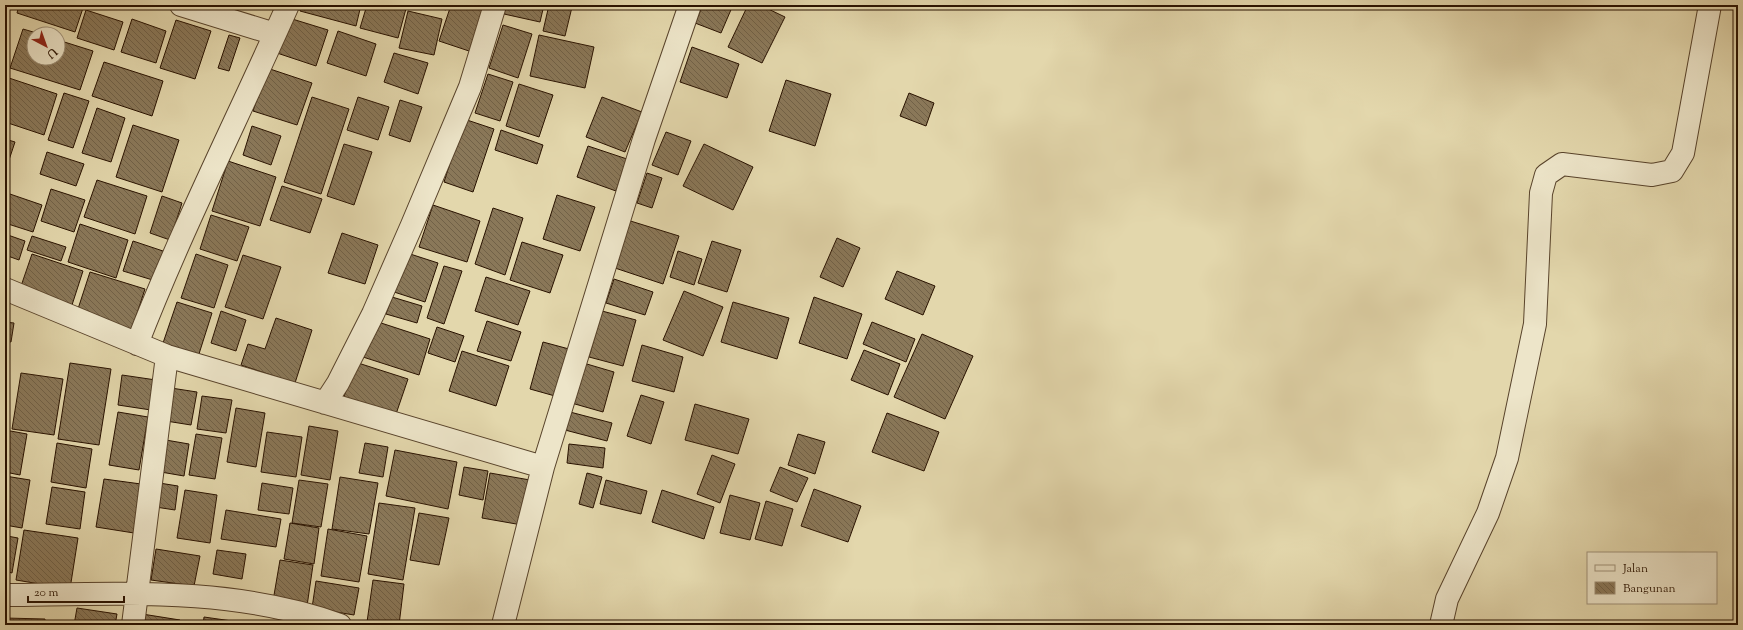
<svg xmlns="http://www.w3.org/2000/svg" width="1743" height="630" font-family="'Sorts Mill Goudy',serif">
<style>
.building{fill:url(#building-back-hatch);stroke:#291200}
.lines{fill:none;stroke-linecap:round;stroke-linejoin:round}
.minor-casing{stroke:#58432b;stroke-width:24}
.minor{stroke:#ede5c9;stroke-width:22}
</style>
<defs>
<pattern id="building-back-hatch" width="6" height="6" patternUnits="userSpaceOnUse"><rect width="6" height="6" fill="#8a7859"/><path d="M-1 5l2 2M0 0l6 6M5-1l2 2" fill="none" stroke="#716147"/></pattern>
</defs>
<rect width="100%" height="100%" fill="#e3d7ac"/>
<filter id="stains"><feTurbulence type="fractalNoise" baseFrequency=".005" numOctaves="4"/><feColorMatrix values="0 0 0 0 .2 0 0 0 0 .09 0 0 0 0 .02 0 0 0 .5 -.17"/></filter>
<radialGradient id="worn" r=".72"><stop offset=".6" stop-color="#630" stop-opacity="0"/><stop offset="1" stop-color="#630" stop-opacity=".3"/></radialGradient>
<path class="building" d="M 19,5 L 84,5 L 75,32 L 17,13 Z
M 204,5 L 232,5 L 227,15 Z
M 301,5 L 361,5 L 356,26 L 300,11 Z
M 367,5 L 407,5 L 398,38 L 360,28 Z
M 428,5 L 448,5 L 446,10 Z
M 451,5 L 489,5 L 478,54 L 439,41 Z
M 506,5 L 544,5 L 540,22 L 504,14 Z
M 549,5 L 572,7 L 565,36 L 543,31 Z
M 703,5 L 733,5 L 721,33 L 695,23 Z
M 748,5 L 760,5 L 785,17 L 762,63 L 728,47 Z
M 86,10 L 123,22 L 114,50 L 77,38 Z
M 408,11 L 442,19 L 434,55 L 399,48 Z
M 289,18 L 328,30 L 316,66 L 277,53 Z
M 132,19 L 166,31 L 156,63 L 121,52 Z
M 176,20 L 211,31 L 195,79 L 160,68 Z
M 503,25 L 532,34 L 518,78 L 489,68 Z
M 23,29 L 40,34 L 34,34 L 34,58 L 58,58 L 58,40 L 93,51 L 80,90 L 10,68 Z
M 338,31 L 376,44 L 366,76 L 327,63 Z
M 229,35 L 240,38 L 229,71 L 218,68 Z
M 539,35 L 594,47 L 585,88 L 530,76 Z
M 692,47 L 739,64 L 727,98 L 680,82 Z
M 394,53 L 428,63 L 418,94 L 384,82 Z
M 104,62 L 163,81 L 152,116 L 92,96 Z
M 267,68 L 312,83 L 297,125 L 253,111 Z
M 488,74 L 513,82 L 500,121 L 475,113 Z
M 6,77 L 57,94 L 44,135 L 5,122 Z
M 786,80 L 831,94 L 815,146 L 769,131 Z
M 519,84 L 553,95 L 539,137 L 506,126 Z
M 64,93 L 89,101 L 73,148 L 48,140 Z
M 909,93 L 934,103 L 926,126 L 900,116 Z
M 312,97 L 349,109 L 321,194 L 284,182 Z
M 358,97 L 389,107 L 378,140 L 347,130 Z
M 602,97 L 642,112 L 625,152 L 586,137 Z
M 400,100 L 422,107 L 410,142 L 389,135 Z
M 97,108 L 125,118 L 111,162 L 82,153 Z
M 464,119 L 494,129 L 473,192 L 444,182 Z
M 133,125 L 179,140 L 162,192 L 116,177 Z
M 252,126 L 281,136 L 271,165 L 243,155 Z
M 501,130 L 543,145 L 537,164 L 495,150 Z
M 666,132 L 691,141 L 678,175 L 652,165 Z
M 5,139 L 15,142 L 5,172 Z
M 344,144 L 372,152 L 354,205 L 327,196 Z
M 704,144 L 753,167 L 733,210 L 683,186 Z
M 588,146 L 627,159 L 616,191 L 577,177 Z
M 47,152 L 84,164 L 76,186 L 40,174 Z
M 228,161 L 276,177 L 260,226 L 212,211 Z
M 647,173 L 662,178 L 652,208 L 637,203 Z
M 97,180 L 147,196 L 135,234 L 84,217 Z
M 282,186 L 322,199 L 310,233 L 270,220 Z
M 51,189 L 85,200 L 74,232 L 41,221 Z
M 7,193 L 42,205 L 33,232 L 5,223 L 5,199 Z
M 557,195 L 595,207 L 580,251 L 543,239 Z
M 162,196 L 182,203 L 170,240 L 150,233 Z
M 433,205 L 480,221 L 467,262 L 419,247 Z
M 493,208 L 523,218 L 505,275 L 475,264 Z
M 211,215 L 249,227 L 237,261 L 200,249 Z
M 624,219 L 679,236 L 663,284 L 609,266 Z
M 80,224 L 128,240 L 116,278 L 68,262 Z
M 342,233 L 378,245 L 365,284 L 328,273 Z
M 5,234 L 25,241 L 19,260 L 5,255 Z
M 32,236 L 66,247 L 61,261 L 27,250 Z
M 837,238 L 860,248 L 843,287 L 820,277 Z
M 133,241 L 166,252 L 156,281 L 123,271 Z
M 712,241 L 741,250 L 727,292 L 698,283 Z
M 522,242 L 563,255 L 550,293 L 510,280 Z
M 678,251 L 702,259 L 694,285 L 670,277 Z
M 404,252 L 438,263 L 425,302 L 391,291 Z
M 32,254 L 83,271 L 72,305 L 20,289 Z
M 196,254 L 228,265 L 214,308 L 181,298 Z
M 243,255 L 281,267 L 263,319 L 225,307 Z
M 444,266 L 462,271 L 444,324 L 427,318 Z
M 897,271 L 935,286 L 923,315 L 885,299 Z
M 90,272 L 145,289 L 131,332 L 76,315 Z
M 486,277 L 530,291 L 518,325 L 475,311 Z
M 614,279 L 653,292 L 645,315 L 606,303 Z
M 684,291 L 723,307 L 703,356 L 663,340 Z
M 392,297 L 422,306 L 417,323 L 386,314 Z
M 814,297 L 862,314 L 847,359 L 799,343 Z
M 177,302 L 212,313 L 198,357 L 162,346 Z
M 733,302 L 789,318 L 777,359 L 721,342 Z
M 221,311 L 246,320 L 236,351 L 211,343 Z
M 602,311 L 636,320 L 623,366 L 589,357 Z
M 276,318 L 312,330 L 295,383 L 241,365 L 248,344 L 265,349 Z
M 375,321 L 430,339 L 419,375 L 363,357 Z
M 487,321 L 521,332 L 511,361 L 477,351 Z
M 5,322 L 14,323 L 11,342 L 5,341 Z
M 872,322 L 915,339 L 906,362 L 863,344 Z
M 437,327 L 464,336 L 455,362 L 428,353 Z
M 922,334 L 973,356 L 945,419 L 894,397 Z
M 543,342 L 569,349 L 555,396 L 530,389 Z
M 642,345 L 683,357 L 674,392 L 632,381 Z
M 864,350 L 900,364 L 888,395 L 851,380 Z
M 462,351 L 509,366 L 496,406 L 449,391 Z
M 355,362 L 408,379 L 395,417 L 343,400 Z
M 580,362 L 614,372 L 603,412 L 568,402 Z
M 70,363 L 111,369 L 99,445 L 58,439 Z
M 21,373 L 63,379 L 54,435 L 12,429 Z
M 122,375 L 156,380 L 151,410 L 118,405 Z
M 171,388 L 197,392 L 191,425 L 166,421 Z
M 641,395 L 664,402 L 651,444 L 627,436 Z
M 202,396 L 232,400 L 226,433 L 197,429 Z
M 695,404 L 749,419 L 738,454 L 685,440 Z
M 236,408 L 265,413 L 256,467 L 227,462 Z
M 118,412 L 148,417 L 139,470 L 109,465 Z
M 570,412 L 612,423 L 607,441 L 565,430 Z
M 887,413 L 939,432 L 924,471 L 872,452 Z
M 309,426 L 338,431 L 330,480 L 301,475 Z
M 5,430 L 27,434 L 20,475 L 5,472 Z
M 267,432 L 302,437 L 296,477 L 261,472 Z
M 196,434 L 222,438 L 215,479 L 189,475 Z
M 798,434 L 825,442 L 815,474 L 788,465 Z
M 160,439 L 189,444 L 184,476 L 155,471 Z
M 57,443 L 92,449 L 86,488 L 51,482 Z
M 365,443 L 388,447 L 383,477 L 359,473 Z
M 569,444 L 605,448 L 603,468 L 567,463 Z
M 395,450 L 457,462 L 448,509 L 386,496 Z
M 712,455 L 735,464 L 720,503 L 697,494 Z
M 464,467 L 488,471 L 483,500 L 459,495 Z
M 780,467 L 808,478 L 797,502 L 770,491 Z
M 490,473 L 530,480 L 522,525 L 482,518 Z
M 587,473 L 602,477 L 593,508 L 579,504 Z
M 5,476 L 30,480 L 22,528 L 5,525 Z
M 340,477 L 378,483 L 369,534 L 332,529 Z
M 104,479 L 141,484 L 134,533 L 96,527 Z
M 299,480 L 328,484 L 321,527 L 292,523 Z
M 606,480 L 647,491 L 641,514 L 600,504 Z
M 153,482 L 178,486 L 175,510 L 149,506 Z
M 262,483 L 293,488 L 289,514 L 258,510 Z
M 52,487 L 85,492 L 80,529 L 46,524 Z
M 814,489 L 861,506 L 848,542 L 801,526 Z
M 185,490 L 217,495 L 210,543 L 177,538 Z
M 662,490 L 714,507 L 704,539 L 652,522 Z
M 730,495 L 760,503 L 750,540 L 720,533 Z
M 766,501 L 793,509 L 782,546 L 755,539 Z
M 379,503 L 415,508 L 403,580 L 368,574 Z
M 226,510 L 281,519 L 276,547 L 221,539 Z
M 419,513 L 449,518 L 439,565 L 410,560 Z
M 290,523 L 319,528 L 314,564 L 284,559 Z
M 328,529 L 367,536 L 359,582 L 321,576 Z
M 24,530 L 78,538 L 70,589 L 16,580 Z
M 7,536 L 18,538 L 12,573 L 5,571 Z
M 156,549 L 200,556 L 194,586 L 151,580 Z
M 217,550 L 246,554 L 242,579 L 213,574 Z
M 280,560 L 313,565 L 307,606 L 273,601 Z
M 373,580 L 404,584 L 399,625 L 367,622 Z
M 316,581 L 359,588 L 354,615 L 312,608 Z
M 77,608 L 117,614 L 115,625 L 74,625 Z
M 142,614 L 180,620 L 179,625 L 140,625 Z
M 204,617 L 239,622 L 239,625 L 203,625 Z
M 5,618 L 45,619 L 45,625 L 5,625 Z"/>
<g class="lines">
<defs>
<path id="minor" d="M 181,5 L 275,34
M 5,289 L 167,356 L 543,467
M 137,344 C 182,228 238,118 288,5
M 325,403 L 338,383 L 373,314 L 412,225 L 470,87 L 495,5
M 5,595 C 116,594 233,586 340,625
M 133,625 L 167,356
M 503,625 L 543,467 L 644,139 L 690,5
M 1441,625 L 1447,599 L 1488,513 L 1507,458 L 1535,324 L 1541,193 L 1546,175 L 1562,164 L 1652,175 L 1672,171 L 1683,153 L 1710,5"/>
</defs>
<use href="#minor" class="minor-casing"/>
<use href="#minor" class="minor"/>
</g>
<rect width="1743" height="630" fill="none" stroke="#e3d7ac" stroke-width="20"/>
<rect x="6" y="6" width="1731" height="618" fill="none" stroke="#291200" stroke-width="2"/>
<rect x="10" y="10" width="1723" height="610" fill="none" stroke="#291200"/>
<rect x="1587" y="552" width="130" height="52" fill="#ede5c9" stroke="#9f9179"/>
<rect x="1595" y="565" width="20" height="6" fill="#ede5c9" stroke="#9f9179"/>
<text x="1623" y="572" font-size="12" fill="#291200">Jalan</text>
<rect x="1595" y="582" width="20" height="12" fill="url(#building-back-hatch)" stroke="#9f9179"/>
<text x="1623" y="592" font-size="12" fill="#291200">Bangunan</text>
<g transform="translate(46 46) rotate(139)"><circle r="19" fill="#ede5c9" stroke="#9f9179"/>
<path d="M0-3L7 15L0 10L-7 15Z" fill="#8f2418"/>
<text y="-6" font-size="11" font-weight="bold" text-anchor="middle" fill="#291200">U</text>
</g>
<path d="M28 596v6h96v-6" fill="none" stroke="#291200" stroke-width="2"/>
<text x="34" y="596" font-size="12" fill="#291200" stroke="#ede5c9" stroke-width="3" paint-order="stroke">20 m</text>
<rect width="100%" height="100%" filter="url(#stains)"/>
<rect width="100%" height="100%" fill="url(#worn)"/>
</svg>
